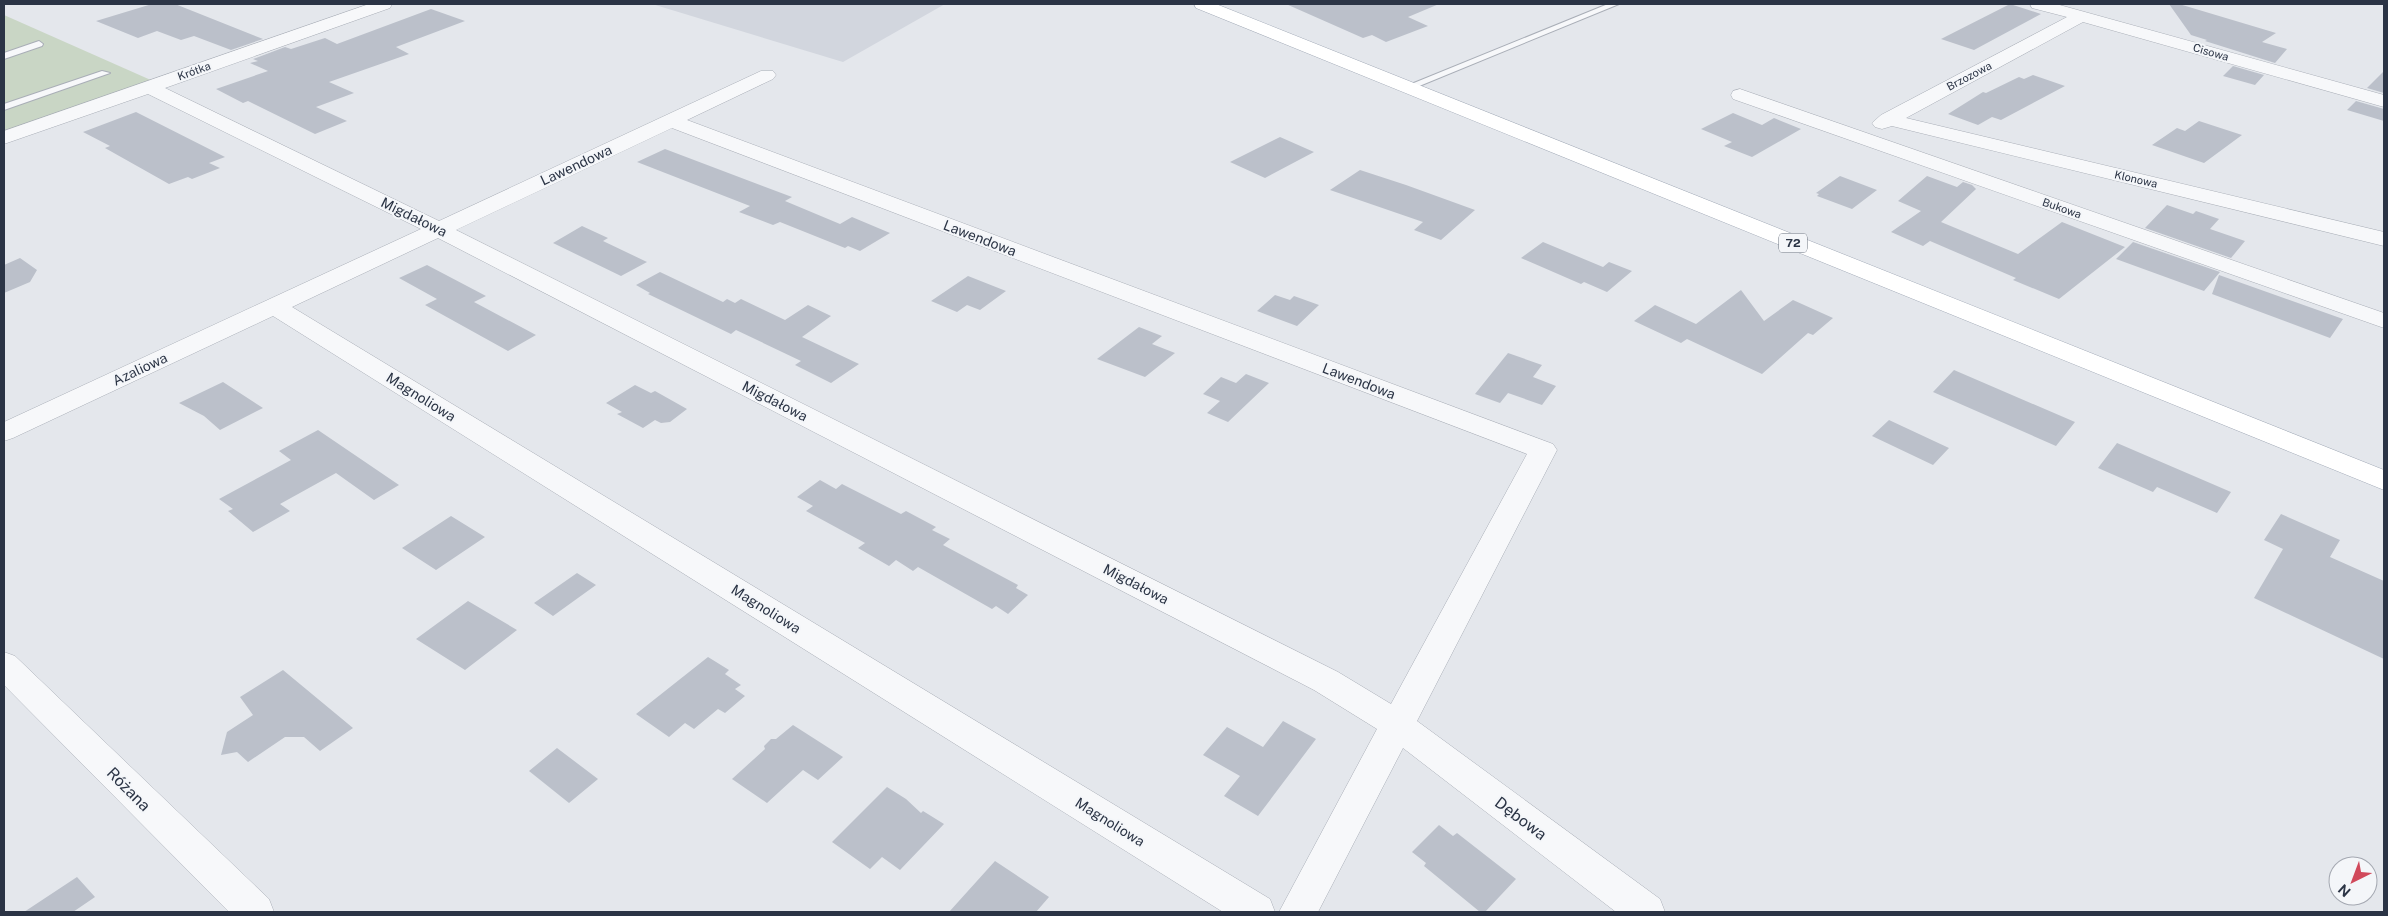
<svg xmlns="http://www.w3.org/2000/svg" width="2388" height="916" font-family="'Public Sans',sans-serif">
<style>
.built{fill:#d2d6de}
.green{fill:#c9d6c5}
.building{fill:#bbc0ca}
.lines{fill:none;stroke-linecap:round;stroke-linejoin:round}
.service-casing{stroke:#a9aeb7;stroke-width:2}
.minor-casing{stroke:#a9aeb7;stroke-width:1}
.primary-casing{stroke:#a3abb8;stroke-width:1}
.service{fill:#f7f8fa;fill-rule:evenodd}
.minor{fill:#f7f8fa;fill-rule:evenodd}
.primary{fill:#fff;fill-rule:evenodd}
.labels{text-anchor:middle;stroke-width:4;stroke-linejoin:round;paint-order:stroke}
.far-street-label{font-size:11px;fill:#2b3445;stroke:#f4f6f9}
.shield{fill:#f4f6f9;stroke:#676e7b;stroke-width:1}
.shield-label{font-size:12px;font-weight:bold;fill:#2b3445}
.street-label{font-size:14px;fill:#2b3445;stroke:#f4f6f9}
.near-street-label{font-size:16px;fill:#2b3445;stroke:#f4f6f9}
</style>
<rect width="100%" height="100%" fill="#e4e7ec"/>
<path class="built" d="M 652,4 L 945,4 L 843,62 Z"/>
<path class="green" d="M 4,15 L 153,81 L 4,133 Z"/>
<path class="building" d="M 152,4 L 175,4 L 263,39 L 231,50 L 194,36 L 181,40 L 157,31 L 138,38 L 96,21 Z
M 1286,4 L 1439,4 L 1408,17 L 1428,26 L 1386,42 L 1372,35 L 1363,38 Z
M 2010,4 L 2041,14 L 1974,50 L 1941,39 Z
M 2169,4 L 2179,4 L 2276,33 L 2262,42 L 2287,49 L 2275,63 L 2205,41 L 2207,40 L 2191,35 Z
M 431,9 L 465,21 L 396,47 L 409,54 L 329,82 L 354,93 L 316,107 L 347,121 L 315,134 L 248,101 L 243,103 L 216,89 L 268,71 L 250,63 L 258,61 L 253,59 L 285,47 L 291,49 L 325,38 L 337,44 Z
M 2233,66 L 2264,75 L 2255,85 L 2223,76 Z
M 2384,71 L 2384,93 L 2367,88 Z
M 2033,75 L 2065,86 L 2001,120 L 1992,117 L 1978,125 L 1948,114 L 1983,92 L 1986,93 L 2019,77 L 2024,79 Z
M 2356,101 L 2384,109 L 2384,121 L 2347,110 Z
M 136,112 L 225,157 L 209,163 L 220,168 L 192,179 L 188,177 L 169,184 L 105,148 L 110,146 L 83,132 Z
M 1733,113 L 1762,125 L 1774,118 L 1801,129 L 1752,157 L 1724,146 L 1732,142 L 1701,129 Z
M 2199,121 L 2242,135 L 2204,163 L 2152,145 L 2177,128 L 2185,131 Z
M 1280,137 L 1314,152 L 1265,178 L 1230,162 Z
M 665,149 L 792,197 L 785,201 L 840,224 L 852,217 L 890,233 L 860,251 L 848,246 L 845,248 L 780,222 L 773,225 L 739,212 L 750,206 L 637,162 Z
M 1360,170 L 1406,185 L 1475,210 L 1441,240 L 1414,230 L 1423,222 L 1330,190 Z
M 1840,176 L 1877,190 L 1852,209 L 1817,196 L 1819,194 L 1816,193 Z
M 1927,176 L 1957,187 L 1963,182 L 1972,185 L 1976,189 L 1941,222 L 2018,254 L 2062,222 L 2125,247 L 2059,299 L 2013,280 L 2016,278 L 1930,241 L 1923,246 L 1891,232 L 1921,211 L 1898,201 Z
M 2167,205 L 2193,214 L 2196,211 L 2219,219 L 2210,229 L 2245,241 L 2231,258 L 2145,228 Z
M 582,226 L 608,238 L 603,241 L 647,262 L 621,276 L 553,243 Z
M 1543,242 L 1603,267 L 1609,262 L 1632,271 L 1607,292 L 1584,282 L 1581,284 L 1521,258 Z
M 2133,242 L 2220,272 L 2204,291 L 2116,259 Z
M 20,258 L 37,270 L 30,282 L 4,293 L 4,265 Z
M 427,265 L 486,296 L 474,302 L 536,335 L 508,351 L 425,305 L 437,299 L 399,278 Z
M 660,272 L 723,302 L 727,299 L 735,303 L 741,299 L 785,320 L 808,305 L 831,316 L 802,337 L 859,364 L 831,383 L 795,365 L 801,361 L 736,330 L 731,334 L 648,294 L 650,293 L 636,285 Z
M 2219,275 L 2343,319 L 2330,338 L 2212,294 Z
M 968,276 L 1006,291 L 980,310 L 967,305 L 957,312 L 931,301 Z
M 1741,290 L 1764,321 L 1793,300 L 1833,318 L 1813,335 L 1808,333 L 1762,374 L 1687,339 L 1681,343 L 1634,321 L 1655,305 L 1696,324 Z
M 1275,295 L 1290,300 L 1294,296 L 1319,305 L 1297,326 L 1257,311 Z
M 1139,327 L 1162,336 L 1152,344 L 1175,353 L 1145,377 L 1097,359 Z
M 1508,353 L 1542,365 L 1533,377 L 1556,386 L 1542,405 L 1508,393 L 1500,403 L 1475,394 Z
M 1954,370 L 2075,422 L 2056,446 L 1933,392 Z
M 1246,374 L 1269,383 L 1228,422 L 1207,413 L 1220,401 L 1203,394 L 1221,377 L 1236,383 Z
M 223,382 L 263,408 L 220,430 L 204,416 L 179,403 Z
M 635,385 L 651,393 L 655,391 L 687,409 L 670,422 L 661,423 L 655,420 L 643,428 L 617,414 L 622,412 L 606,403 Z
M 1889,420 L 1949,448 L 1933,465 L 1872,436 Z
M 318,430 L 399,485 L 374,500 L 336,473 L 280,504 L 290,511 L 253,532 L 228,511 L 233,509 L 219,499 L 291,460 L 279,451 Z
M 2117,443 L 2231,492 L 2217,513 L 2157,487 L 2153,492 L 2098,468 Z
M 820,480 L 836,489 L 842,484 L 901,514 L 906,511 L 936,527 L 932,530 L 950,539 L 943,545 L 1018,585 L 1016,588 L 1028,595 L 1008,614 L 996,606 L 992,609 L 918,567 L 913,571 L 896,560 L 889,566 L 858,548 L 865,543 L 806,511 L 813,506 L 797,497 Z
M 2281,514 L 2340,540 L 2330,557 L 2384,581 L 2384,659 L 2254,598 L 2283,549 L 2264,540 Z
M 451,516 L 485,537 L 436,570 L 402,548 Z
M 577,573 L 596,585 L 553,616 L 534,603 Z
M 468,601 L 517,630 L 465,670 L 416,639 Z
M 708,657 L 729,670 L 725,674 L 741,685 L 735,689 L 745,696 L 725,713 L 718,709 L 694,729 L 685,723 L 669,737 L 636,714 Z
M 283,670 L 353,728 L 320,751 L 304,737 L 285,737 L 248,762 L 237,752 L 221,755 L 227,732 L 253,715 L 240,697 Z
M 1283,721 L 1316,739 L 1258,816 L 1224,796 L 1240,776 L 1203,755 L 1227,727 L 1263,747 Z
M 793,725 L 843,757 L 818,780 L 803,770 L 767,803 L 732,779 L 765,749 L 764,746 L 771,739 L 776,739 Z
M 557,748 L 598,779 L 569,803 L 529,771 Z
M 887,787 L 906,799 L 921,813 L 923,811 L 944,824 L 900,870 L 882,857 L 870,869 L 832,842 Z
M 1439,825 L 1453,836 L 1457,833 L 1516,879 L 1485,912 L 1480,912 L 1424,866 L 1426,863 L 1412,852 Z
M 995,861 L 1049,897 L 1036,912 L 949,912 Z
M 77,877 L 95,897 L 73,912 L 24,912 Z"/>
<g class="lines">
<defs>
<path id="service" d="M 1608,4 L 1619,4 L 1412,89 L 1404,87 Z
M 39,41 L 43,44 L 42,46 L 4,59 L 4,53 Z
M 102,71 L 110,73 L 4,110 L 4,104 Z"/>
<path id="minor" d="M 369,4 L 392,4 L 390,8 L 165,88 L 439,221 L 761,71 L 773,71 L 776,75 L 773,79 L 687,120 L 1553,444 L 1557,450 L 1417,721 L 1660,899 L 1665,912 L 1616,912 L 1403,748 L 1318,912 L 1279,912 L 1377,729 L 1314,690 L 438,238 L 292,307 L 1270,899 L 1275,912 L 1223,912 L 273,316 L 13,438 L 4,441 L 4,422 L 421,229 L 148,94 L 4,144 L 4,131 ZM 672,128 L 1527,454 L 1391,704 L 1338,672 L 456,230 Z
M 2030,4 L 2056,4 L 2384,95 L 2384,107 L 2083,22 L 1906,118 L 2384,232 L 2384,246 L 1892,126 L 1882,129 L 1875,127 L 1872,123 L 1881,115 L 2067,17 L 2032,8 Z
M 1740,89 L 2384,313 L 2384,328 L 1733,99 L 1731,95 L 1733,91 Z
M 4,652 L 15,656 L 269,899 L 274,912 L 229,912 L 4,685 Z"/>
<path id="primary" d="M 1194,4 L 1216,4 L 2384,470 L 2384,490 L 1196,8 Z"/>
</defs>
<use href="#service" class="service-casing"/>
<use href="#minor" class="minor-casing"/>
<use href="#primary" class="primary-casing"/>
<use href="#service" class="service"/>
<use href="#minor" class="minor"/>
<use href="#primary" class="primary"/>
</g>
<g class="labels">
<g class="far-street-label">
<text transform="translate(2211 52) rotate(16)" y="4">Cisowa</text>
<text transform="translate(194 71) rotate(-20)" y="4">Krótka</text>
<text transform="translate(1969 76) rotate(-28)" y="4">Brzozowa</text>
<text transform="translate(2136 179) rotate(13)" y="4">Klonowa</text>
<text transform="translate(2062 208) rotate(19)" y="4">Bukowa</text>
</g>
<rect class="shield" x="1779" y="233.5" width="28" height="19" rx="4"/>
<g class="shield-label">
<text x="1793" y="247">72</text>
</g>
<g class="street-label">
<text transform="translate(576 165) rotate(-25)" y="5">Lawendowa</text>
<text transform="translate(414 217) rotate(26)" y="5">Migdałowa</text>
<text transform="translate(980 238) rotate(21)" y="5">Lawendowa</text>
<text transform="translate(140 369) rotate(-25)" y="5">Azaliowa</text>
<text transform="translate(1359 381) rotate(21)" y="5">Lawendowa</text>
<text transform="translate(421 397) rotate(32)" y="5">Magnoliowa</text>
<text transform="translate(775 401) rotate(27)" y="5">Migdałowa</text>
<text transform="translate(1136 584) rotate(27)" y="5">Migdałowa</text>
<text transform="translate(766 609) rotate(32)" y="5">Magnoliowa</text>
<text transform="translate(1110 822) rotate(32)" y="5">Magnoliowa</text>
</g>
<g class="near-street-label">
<text transform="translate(129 789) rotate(45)" y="6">Różana</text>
<text transform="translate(1521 818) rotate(37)" y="6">Dębowa</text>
</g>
</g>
<rect width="2388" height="916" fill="none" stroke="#2b3445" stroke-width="10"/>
<g transform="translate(2353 881) rotate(222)"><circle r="24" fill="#f4f6f9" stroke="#a4a8b1"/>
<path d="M0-4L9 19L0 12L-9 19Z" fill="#d1495b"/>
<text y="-8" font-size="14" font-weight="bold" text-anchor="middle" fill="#2b3445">N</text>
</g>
</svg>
